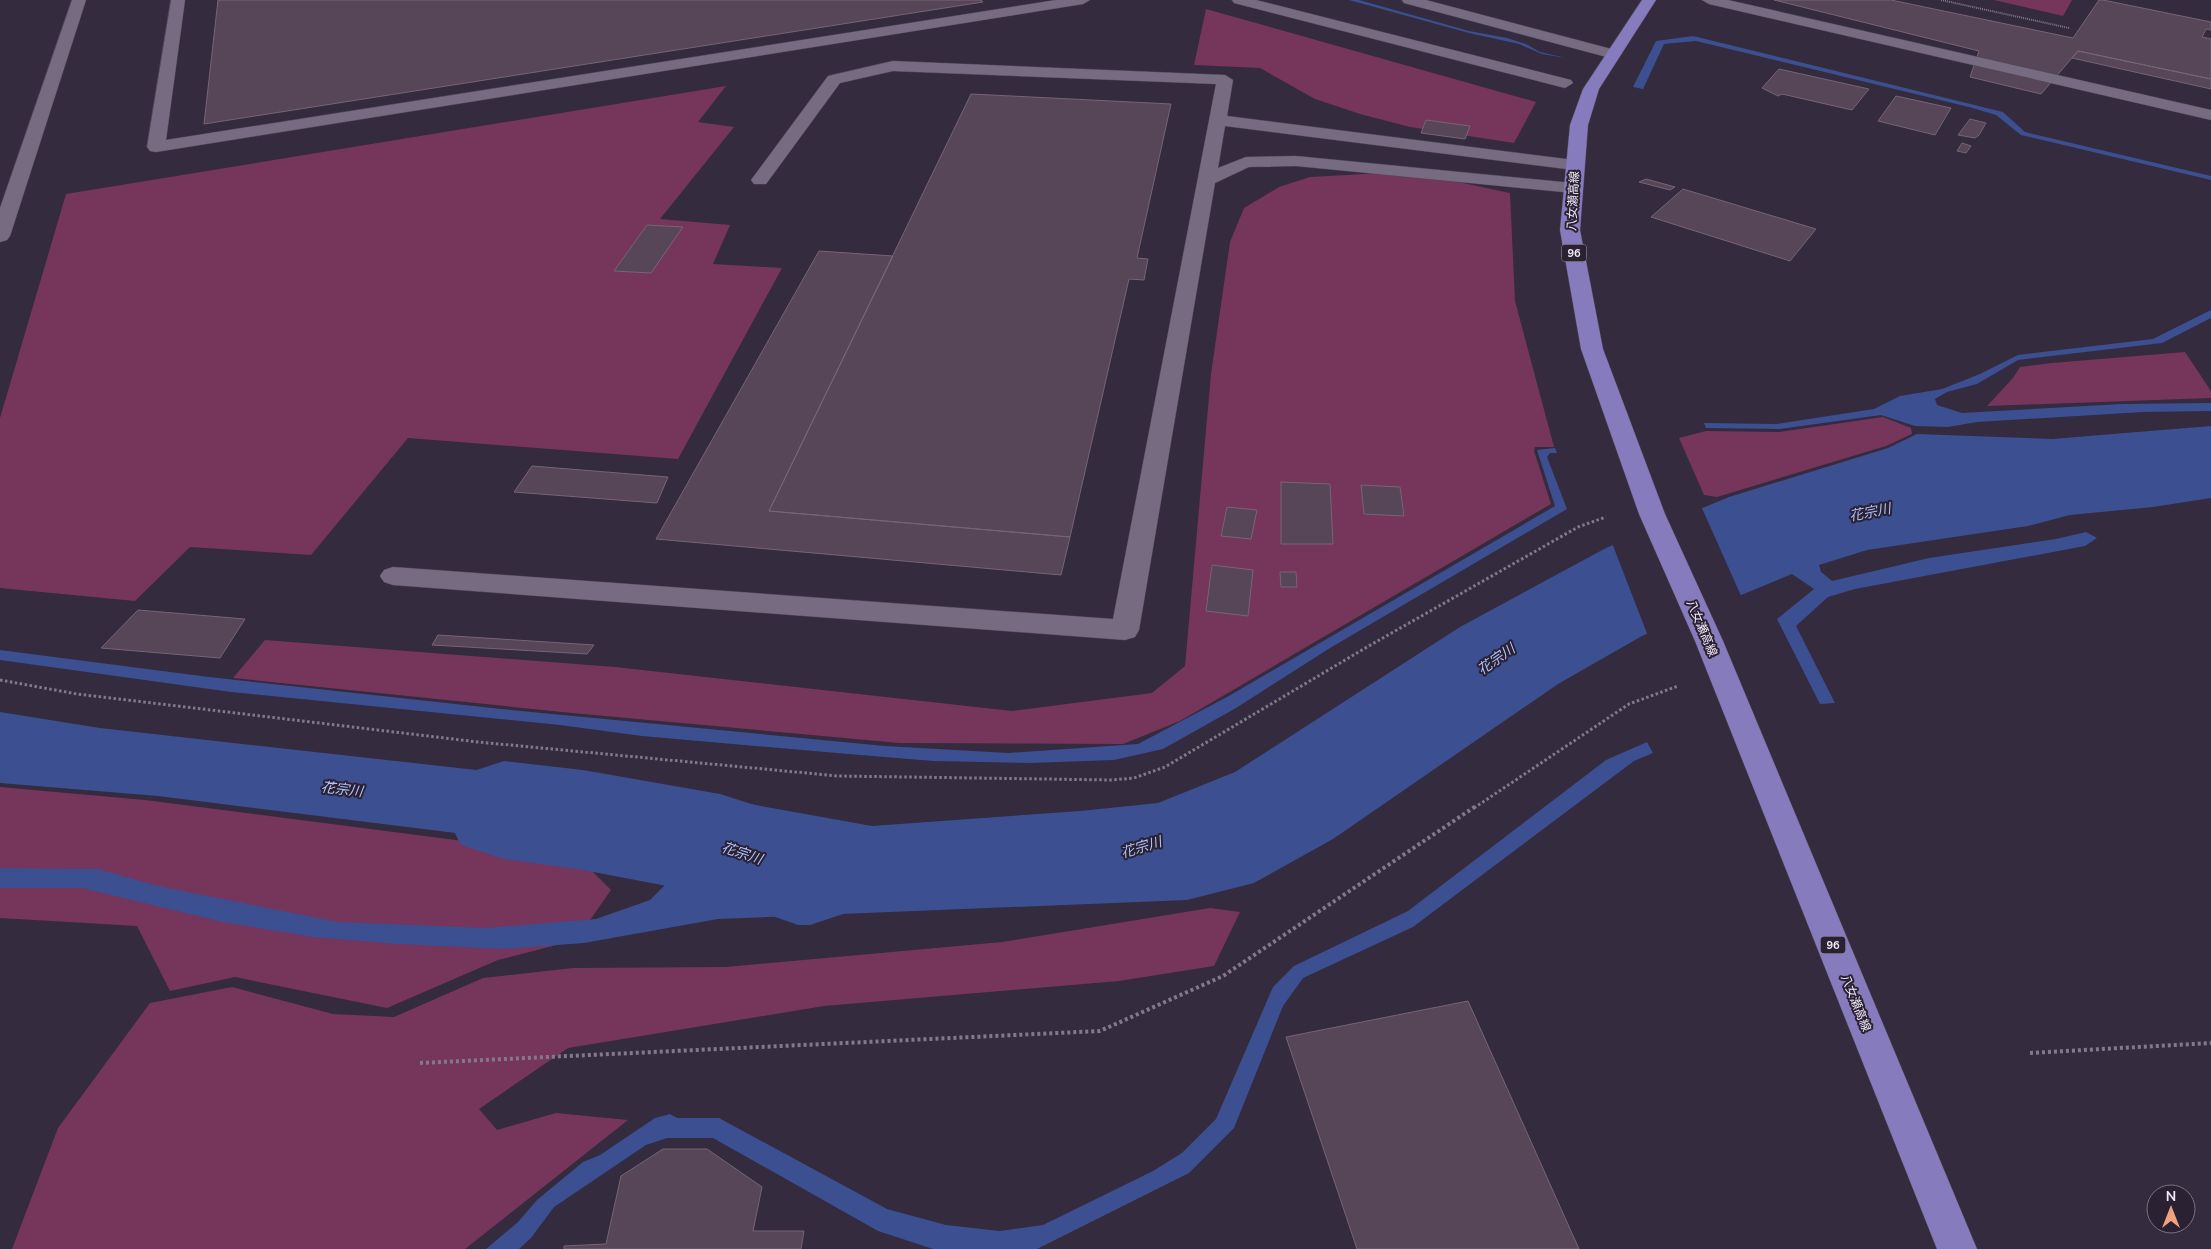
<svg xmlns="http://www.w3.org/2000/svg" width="2211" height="1249" font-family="'Nunito Sans','Noto Sans JP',sans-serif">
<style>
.green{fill:#76355b}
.water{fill:#3b4f91}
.pier{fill:#342b3e}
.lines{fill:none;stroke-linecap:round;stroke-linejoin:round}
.river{fill:#3b4f91;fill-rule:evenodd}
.building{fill:#574657;stroke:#776477}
.lane-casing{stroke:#4f4757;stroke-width:1}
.primary-casing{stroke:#4f4757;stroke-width:1}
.path-far2{stroke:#827a8b;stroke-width:2;stroke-dasharray:1 1;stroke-linecap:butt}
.path-far1{stroke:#827a8b;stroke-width:3;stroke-dasharray:2.5 2.5;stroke-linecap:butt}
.path{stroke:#827a8b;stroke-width:4;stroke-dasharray:3 3;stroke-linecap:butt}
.lane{fill:#766b81;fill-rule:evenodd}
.primary{fill:#867bbc;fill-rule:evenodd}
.labels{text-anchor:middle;stroke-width:4;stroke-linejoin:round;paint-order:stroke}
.shield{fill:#2a2133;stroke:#b5aebd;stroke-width:1}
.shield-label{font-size:11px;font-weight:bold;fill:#f1ebf8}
.street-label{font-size:12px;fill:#f1ebf8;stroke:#2a2133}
.water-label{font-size:14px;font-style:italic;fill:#b0c5fe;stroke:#2a2133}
</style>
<rect width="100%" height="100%" fill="#342b3e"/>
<path class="green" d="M 1994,0 L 2072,0 L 2063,16 Z
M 1206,9 L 1536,102 L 1514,143 L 1410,127 L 1360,114 L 1315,99 L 1260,68 L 1194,65 Z
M 726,86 L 698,122 L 734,127 L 660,219 L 730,225 L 713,264 L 782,268 L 678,459 L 408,438 L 311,555 L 190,547 L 135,601 L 0,588 L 0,418 L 66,194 Z
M 1382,173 L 1449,180 L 1510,193 L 1515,301 L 1554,447 L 1535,447 L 1534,451 L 1551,504 L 1180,721 L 1123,744 L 899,743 L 572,713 L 233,678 L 265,640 L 615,667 L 1012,711 L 1152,693 L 1185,666 L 1211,374 L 1230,242 L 1244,208 L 1279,187 L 1310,177 Z
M 2185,352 L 2211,391 L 2211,398 L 1987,406 L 2013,378 L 2020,367 L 2052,363 Z
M 1883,417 L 1911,428 L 1912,434 L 1886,446 L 1717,497 L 1704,495 L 1679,438 L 1706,431 L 1779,432 Z
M 0,787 L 145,800 L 534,850 L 586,865 L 611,890 L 576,940 L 498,960 L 387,1008 L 235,977 L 170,991 L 137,926 L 0,918 Z
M 1210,908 L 1240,912 L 1214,966 L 1119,981 L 824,1006 L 568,1048 L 479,1109 L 497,1130 L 556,1113 L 628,1120 L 465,1249 L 12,1249 L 58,1128 L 150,1003 L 232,987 L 333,1014 L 394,1017 L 483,978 L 573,968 L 725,967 L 1002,942 Z"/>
<path class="water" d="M 1349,0 L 1359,0 L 1469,31 L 1507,38 L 1526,44 L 1540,52 L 1566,58 L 1542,54 L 1519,44 L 1469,33 Z
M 1693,36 L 2003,112 L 2025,132 L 2211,176 L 2211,180 L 2021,135 L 1996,115 L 1969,107 L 1696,41 L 1664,44 L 1643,89 L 1633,87 L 1656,41 Z
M 2211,310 L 2211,318 L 2162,343 L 2018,360 L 1977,384 L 1947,392 L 1935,399 L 1937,405 L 1962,413 L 2122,404 L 2211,403 L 2211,411 L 2143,412 L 1977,422 L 1948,427 L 1915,426 L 1881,415 L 1780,429 L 1706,428 L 1704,423 L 1777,424 L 1874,409 L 1900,396 L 1942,389 L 1980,374 L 2018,355 L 2153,339 Z
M 2211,426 L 2211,498 L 2153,507 L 2070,515 L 2028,526 L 1867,550 L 1819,565 L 1821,572 L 1832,581 L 1929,558 L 2056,539 L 2086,532 L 2097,538 L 2085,546 L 1855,589 L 1828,597 L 1796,626 L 1835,703 L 1820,704 L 1777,619 L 1814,589 L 1792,574 L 1642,636 L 1558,684 L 1333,839 L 1254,883 L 1187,900 L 718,919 L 584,943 L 504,949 L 398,944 L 313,937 L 223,922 L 82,888 L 0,888 L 0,868 L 98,869 L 158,886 L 338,922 L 487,928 L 596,919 L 650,900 L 667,883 L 690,872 L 655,857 L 694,794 L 872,826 L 1080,811 L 1158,803 L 1235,772 L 1460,627 L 1606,548 L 1729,497 L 1888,448 L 1917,434 L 2052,439 Z
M 1555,448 L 1557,453 L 1550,453 L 1547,457 L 1567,509 L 1330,648 L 1236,708 L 1163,749 L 1114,760 L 1030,763 L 934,761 L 860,755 L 642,736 L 560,725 L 231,692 L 0,660 L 0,650 L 209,677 L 501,709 L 885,746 L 1008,753 L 1138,744 L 1227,697 L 1555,506 L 1537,450 Z
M 0,712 L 100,728 L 674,792 L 625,872 L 552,845 L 158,796 L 0,783 Z
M 1647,742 L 1653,753 L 1634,761 L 1413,927 L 1303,978 L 1283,1006 L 1234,1128 L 1189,1173 L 1037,1249 L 933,1249 L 878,1231 L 713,1138 L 667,1138 L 646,1145 L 554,1207 L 531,1238 L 519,1249 L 486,1249 L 518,1222 L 537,1200 L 583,1162 L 600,1155 L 655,1118 L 670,1114 L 677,1118 L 719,1118 L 887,1209 L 946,1225 L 1000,1231 L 1043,1225 L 1153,1171 L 1182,1153 L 1216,1119 L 1273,987 L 1294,966 L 1408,911 L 1606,760 Z"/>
<path class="pier" d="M 1701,506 L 1742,598 L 1648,636 L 1612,543 Z"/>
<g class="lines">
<path class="river" d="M 504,761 L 583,770 L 720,794 L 798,819 L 810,819 L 855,834 L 873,872 L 855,910 L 810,925 L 798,925 L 714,895 L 583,870 L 504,859 L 461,845 L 443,810 L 461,775 Z"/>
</g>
<path class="building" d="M 218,0 L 981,0 L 983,2 L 204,124 Z
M 1774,0 L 1891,0 L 2073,38 L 2099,0 L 2103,0 L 2211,22 L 2211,30 L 2206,29 L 2202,37 L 2211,39 L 2211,79 L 2078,51 L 2041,94 L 1970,77 L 1979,51 Z
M 2078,51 L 2211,79 L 2211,89 L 2072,58 Z
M 1779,69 L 1869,89 L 1852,110 L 1782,94 L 1778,96 L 1762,88 Z
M 971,94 L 1171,104 L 1137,258 L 1148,259 L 1144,280 L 1129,279 L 1070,537 L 769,511 Z
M 1896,96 L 1951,108 L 1935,135 L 1878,121 Z
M 1970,119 L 1986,123 L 1979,135 L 1975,138 L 1958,135 Z
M 1426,120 L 1470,126 L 1465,139 L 1421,133 Z
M 1962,143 L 1971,146 L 1966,153 L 1957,151 Z
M 1646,179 L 1675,187 L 1670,190 L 1639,182 Z
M 1683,189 L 1816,229 L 1790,261 L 1651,217 Z
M 647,225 L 683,227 L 651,273 L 614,271 Z
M 819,251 L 893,256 L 769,511 L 1070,537 L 1061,575 L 656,539 Z
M 532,466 L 668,477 L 657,503 L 514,492 Z
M 1281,482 L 1330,484 L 1333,544 L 1281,544 Z
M 1361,485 L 1400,487 L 1404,516 L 1364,514 Z
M 1227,507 L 1257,510 L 1251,539 L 1221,536 Z
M 1212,565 L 1253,570 L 1248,616 L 1206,611 Z
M 1280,572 L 1296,572 L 1297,587 L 1281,587 Z
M 138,610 L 245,619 L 220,658 L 101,648 Z
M 438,635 L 594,645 L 587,654 L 432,645 Z
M 1468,1001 L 1579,1249 L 1357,1249 L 1286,1037 Z
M 663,1149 L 707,1149 L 762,1187 L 753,1231 L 804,1231 L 801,1249 L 564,1249 L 564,1246 L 606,1244 L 621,1176 Z"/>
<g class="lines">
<defs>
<path id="lane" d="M 72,0 L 86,0 L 10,236 L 7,240 L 0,242 L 0,208 Z
M 171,0 L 185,0 L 166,140 L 1056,0 L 1090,0 L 1083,4 L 156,152 L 150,151 L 147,147 Z
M 1232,0 L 1256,0 L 1571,80 L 1573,83 L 1565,88 L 1234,3 Z
M 1402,0 L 1426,0 L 1619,51 L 1622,54 L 1614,59 L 1404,3 Z
M 1702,0 L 1728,0 L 2211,110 L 2211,120 L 1709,4 Z
M 893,61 L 1225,75 L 1233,80 L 1227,116 L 1574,160 L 1580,161 L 1583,165 L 1580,169 L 1574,170 L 1225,126 L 1218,168 L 1246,157 L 1296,156 L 1573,183 L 1579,184 L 1582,188 L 1579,192 L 1573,193 L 1296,166 L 1249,167 L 1215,183 L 1139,630 L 1135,637 L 1125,640 L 393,585 L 384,582 L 380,576 L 384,570 L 393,567 L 1113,619 L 1216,84 L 893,71 L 840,83 L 766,184 L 754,184 L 751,180 L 754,176 L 828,76 Z"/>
<path id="primary" d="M 1642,0 L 1656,0 L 1599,89 L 1588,125 L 1580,230 L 1603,349 L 1665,514 L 1723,641 L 1977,1249 L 1937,1249 L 1695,641 L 1639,514 L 1581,349 L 1560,230 L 1570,125 L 1583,89 Z"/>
</defs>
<use href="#lane" class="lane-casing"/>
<use href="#primary" class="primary-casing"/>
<path class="path-far2" d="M 1941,0 L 2069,28"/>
<path class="path-far1" d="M 0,680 L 77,694 L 478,742 L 838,776 L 1112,780 L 1134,778 L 1165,767 L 1367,647 L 1578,527 L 1606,517
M 1474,808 L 1629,704 L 1678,686"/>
<path class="path" d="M 2030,1053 L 2211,1043
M 420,1063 L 1100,1031 L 1223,976 L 1476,806"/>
<use href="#lane" class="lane"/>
<use href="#primary" class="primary"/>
</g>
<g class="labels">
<g class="shield">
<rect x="1561.5" y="244.5" width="25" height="17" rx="4"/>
<rect x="1820.5" y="936.5" width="25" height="17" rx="4"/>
</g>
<g class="shield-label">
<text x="1574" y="257">96</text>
<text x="1833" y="949">96</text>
</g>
<g class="street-label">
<text transform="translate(1573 201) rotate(-87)" y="4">八女瀬高線</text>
<text transform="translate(1702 628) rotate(67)" y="4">八女瀬高線</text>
<text transform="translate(1856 1003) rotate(68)" y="4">八女瀬高線</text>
</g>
<g class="water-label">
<text transform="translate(1870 512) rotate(-11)" y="5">花宗川</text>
<text transform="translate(1496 659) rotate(-35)" y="5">花宗川</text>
<text transform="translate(342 789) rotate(7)" y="5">花宗川</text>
<text transform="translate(1141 847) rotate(-17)" y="5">花宗川</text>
<text transform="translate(742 853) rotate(18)" y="5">花宗川</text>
</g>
</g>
<g transform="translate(2171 1209)"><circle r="24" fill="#2a2133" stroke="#7a7282"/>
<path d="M0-4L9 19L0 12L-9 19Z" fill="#f2a17e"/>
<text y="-8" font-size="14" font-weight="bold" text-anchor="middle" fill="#f1ebf8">N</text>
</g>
</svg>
